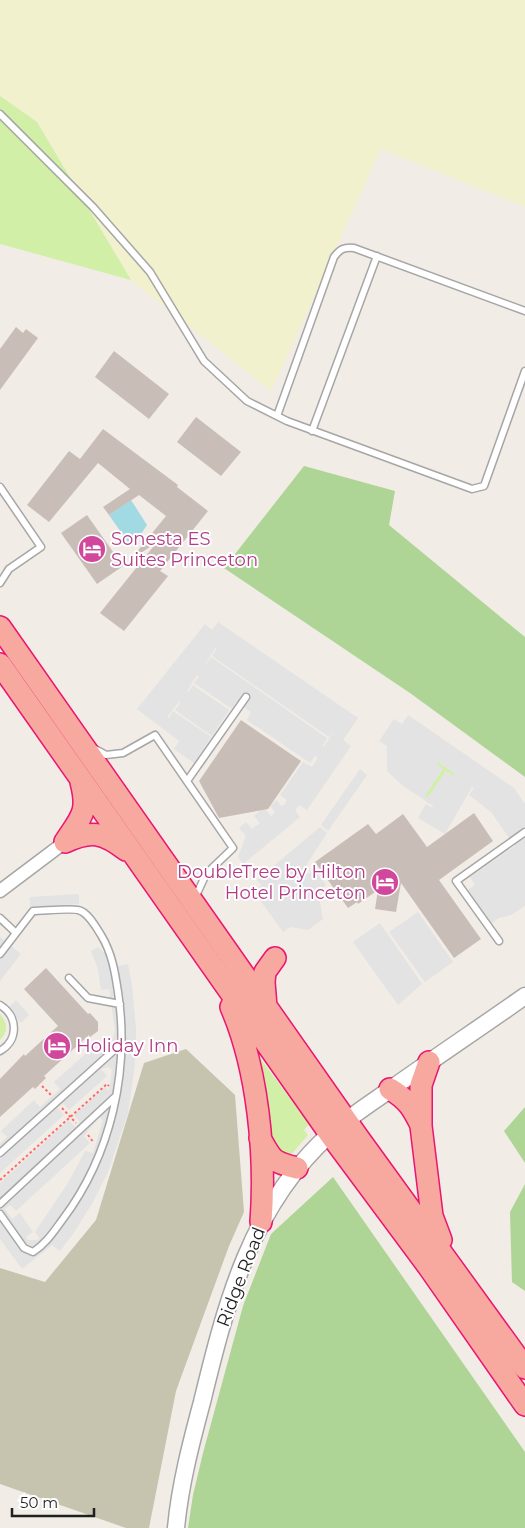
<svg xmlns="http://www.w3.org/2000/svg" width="525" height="1528" font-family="Montserrat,sans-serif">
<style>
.construction{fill:#c6c4af}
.farmland{fill:#f1f1ce}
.grass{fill:#d1efa6}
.forest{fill:#aed496}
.parking{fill:#e3e3e3;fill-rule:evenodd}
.water{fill:#a1dae2}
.building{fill:#c9bdb7}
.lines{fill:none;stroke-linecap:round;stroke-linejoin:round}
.service-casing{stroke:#a6a6a6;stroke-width:9}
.minor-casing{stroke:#a6a6a6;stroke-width:15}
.tertiary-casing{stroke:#a6a6a6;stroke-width:19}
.trunk-casing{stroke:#eb1572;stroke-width:24}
.path{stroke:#ff6967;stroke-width:2;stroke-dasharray:2.5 2.5;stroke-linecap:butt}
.service{stroke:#fff;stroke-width:6}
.minor{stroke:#fff;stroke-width:12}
.tertiary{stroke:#fff;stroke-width:16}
.trunk{stroke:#f7a89f;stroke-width:21}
.labels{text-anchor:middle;stroke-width:4;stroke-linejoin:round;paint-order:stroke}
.hotel-label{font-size:18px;fill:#b23c85;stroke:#fff;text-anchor:start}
.street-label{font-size:18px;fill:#1f1f1f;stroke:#fff}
</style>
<rect width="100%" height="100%" fill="#f1ece5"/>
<path class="construction" d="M 186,1049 L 235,1095 L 244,1212 L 229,1246 L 176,1391 L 149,1528 L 126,1528 L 0,1484 L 0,1268 L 45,1282 L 96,1220 L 144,1063 Z"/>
<path class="farmland" d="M 0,0 L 525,0 L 525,207 L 381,149 L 271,391 L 131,280 L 37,122 L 0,96 Z"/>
<path class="grass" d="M 0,96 L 37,122 L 131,280 L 0,244 Z
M 438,762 L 455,774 L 454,776 L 446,771 L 428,798 L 424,796 L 443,769 L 436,764 Z
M 0,1014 C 8,1023 8,1032 0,1040 Z
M 257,1054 L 309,1124 L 304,1130 L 308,1135 L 289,1157 L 277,1155 L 267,1140 Z"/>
<path class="forest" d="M 304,466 L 395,491 L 389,525 L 525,637 L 525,777 L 410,693 L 224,568 Z
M 525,1107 L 525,1163 L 504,1131 Z
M 333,1177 L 525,1452 L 525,1528 L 188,1528 L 193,1495 L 203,1453 L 243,1306 L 271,1234 Z
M 525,1184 L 525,1291 L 512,1282 L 510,1212 Z"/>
<path class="parking" d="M 218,622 L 358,718 L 343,740 L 351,746 L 307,810 L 299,805 L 295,810 L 300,817 L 243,864 L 238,857 L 246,836 L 239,828 L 246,822 L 252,829 L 260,823 L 254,816 L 264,807 L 271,816 L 275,812 L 270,806 L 277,800 L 281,806 L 285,804 L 287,800 L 280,795 L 303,762 L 312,767 L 318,758 L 315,756 L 310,763 L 247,720 L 251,712 L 236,702 L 232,709 L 194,683 L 199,676 L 197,675 L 187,691 L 188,692 L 193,685 L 229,710 L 212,736 L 175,710 L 180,703 L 179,702 L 167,717 L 169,718 L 173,711 L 211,737 L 194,763 L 174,749 L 179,741 L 137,709 L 205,624 L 212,630 ZM 216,647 L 217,648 L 212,656 L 329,737 L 334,730 L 324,747 L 323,746 L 327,738 L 211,657 L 206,664 L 205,664 Z
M 408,715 L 514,788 L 525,804 L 525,906 L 511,915 L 499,918 L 491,924 L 468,890 L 475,885 L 470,877 L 515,846 L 491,812 L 469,795 L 474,788 L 472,787 L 445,834 L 418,818 L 426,804 L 432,808 L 433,806 L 402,785 L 387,771 L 387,746 L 379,741 L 394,719 L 402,724 ZM 438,762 L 455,774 L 454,776 L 446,771 L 427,798 L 425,796 L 443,769 L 437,764 Z
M 360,769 L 367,775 L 328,831 L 321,825 Z
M 320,827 L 327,833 L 303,870 L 308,874 L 315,870 L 326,885 L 318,891 L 323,919 L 308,930 L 291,927 L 283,932 L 254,892 L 261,885 L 257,880 Z
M 79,894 L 79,904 L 30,907 L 30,897 Z
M 418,912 L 453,962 L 425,982 L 389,932 Z
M 380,923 L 422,984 L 398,1005 L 353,942 Z
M 0,937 L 21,954 L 0,981 Z
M 98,947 L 118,966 L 128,964 L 132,985 L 136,1029 L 136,1051 L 134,1072 L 128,1113 L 108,1172 L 93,1202 L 73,1234 L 60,1251 L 52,1245 L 22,1269 L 0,1239 L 0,1183 L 69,1120 L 75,1127 L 80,1122 L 74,1115 L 105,1087 L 109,1091 L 112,1070 L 108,1067 L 101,1069 L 107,1076 L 69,1110 L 63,1103 L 58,1108 L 64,1115 L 0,1173 L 0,1144 L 7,1137 L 1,1131 L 34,1100 L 40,1107 L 60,1089 L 54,1082 L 94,1046 L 100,1052 L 113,1039 L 115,1030 L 109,989 L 101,990 L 98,969 L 91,951 ZM 99,1117 L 103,1120 L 93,1153 L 85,1151 L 68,1183 L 35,1232 L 40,1238 L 37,1240 L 28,1240 L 26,1237 L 33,1232 L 20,1213 L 12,1219 L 5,1209 L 10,1205 L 16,1211 L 90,1143 L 84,1136 Z
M 16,1000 L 29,1015 L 21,1023 L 8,1008 Z"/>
<path class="water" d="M 131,500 L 147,525 L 137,540 L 130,545 L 109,515 Z"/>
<path class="building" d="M 16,327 L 23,333 L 26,329 L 38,338 L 0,390 L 0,349 Z
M 114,351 L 169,394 L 149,419 L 95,377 Z
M 196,417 L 241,452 L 221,476 L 177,442 Z
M 103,429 L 178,485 L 177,487 L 208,511 L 160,571 L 168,576 L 124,631 L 100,613 L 157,542 L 138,555 L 136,553 L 166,516 L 139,495 L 109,515 L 103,507 L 130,489 L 98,463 L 49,522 L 27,505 L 69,451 L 80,459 Z
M 87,515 L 123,566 L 97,584 L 61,533 Z
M 241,720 L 301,761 L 268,809 L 219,818 L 199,781 Z
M 474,813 L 493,841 L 439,880 L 481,939 L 454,958 L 401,883 L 396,912 L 375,909 L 378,890 L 358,904 L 357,902 L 348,908 L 315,862 L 368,824 L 376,834 L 403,814 L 427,847 Z
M 46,968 L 88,1014 L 90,1013 L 98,1022 L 98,1031 L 90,1037 L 89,1035 L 44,1076 L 46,1078 L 35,1089 L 33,1087 L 0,1117 L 0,1079 L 24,1054 L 25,1056 L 58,1026 L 24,989 Z"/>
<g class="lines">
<defs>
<path id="service" d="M 0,114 L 93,207 L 150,272 L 204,361 L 247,401 L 287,421 L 472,489 L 484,486 L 525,371
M 277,416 L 334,257 C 340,249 344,247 354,248 L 525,311
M 312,431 L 377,256
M 0,487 L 41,547 L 9,569 L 0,583
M 95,749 L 106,755 L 123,753 L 155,735 L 233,848 L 206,874 L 195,898
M 187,781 L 246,697
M 0,918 L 16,933
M 499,941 L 456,881 L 525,832
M 0,954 L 33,911 C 43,911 70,908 78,910 C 88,912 96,927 101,935 C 112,953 115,972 118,992 C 130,1071 111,1155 63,1219 C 54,1231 46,1244 33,1252 L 24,1248 L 0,1214
M 69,978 L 88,998 L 120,1004
M 0,1005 C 18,1016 19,1040 0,1051
M 0,1153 L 122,1043
M 0,1204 L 116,1096"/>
<path id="minor" d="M 0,891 L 65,842"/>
<path id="tertiary" d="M 176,1528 C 180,1485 191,1443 202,1402 C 226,1303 251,1205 330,1134 C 349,1117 371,1103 391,1089 C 436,1057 481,1027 525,996"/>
<path id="trunk" d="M 0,627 L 357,1136 L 525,1368
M 0,664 L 330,1134 L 428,1266 L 525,1405
M 65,842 C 91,830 103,832 126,850
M 65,842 C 81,817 89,813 81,782
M 231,1007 C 258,1069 266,1155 261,1222
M 266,1007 L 264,982 L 265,972 L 275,958
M 429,1062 L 421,1085 L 421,1126 L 432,1216 L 441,1240
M 390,1089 C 408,1100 412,1107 421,1125
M 260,1138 C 272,1160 272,1162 297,1168"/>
</defs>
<use href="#service" class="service-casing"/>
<use href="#minor" class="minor-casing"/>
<use href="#tertiary" class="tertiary-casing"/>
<use href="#trunk" class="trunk-casing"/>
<path class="path" d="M 42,1086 L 51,1095
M 62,1108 L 76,1123
M 88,1135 L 94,1143
M 0,1180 L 107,1084 L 109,1086"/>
<use href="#service" class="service"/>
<use href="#minor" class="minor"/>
<use href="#tertiary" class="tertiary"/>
<use href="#trunk" class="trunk"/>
</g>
<defs>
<symbol id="hotel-disc" viewBox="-11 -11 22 22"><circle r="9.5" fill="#d1479c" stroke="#fff"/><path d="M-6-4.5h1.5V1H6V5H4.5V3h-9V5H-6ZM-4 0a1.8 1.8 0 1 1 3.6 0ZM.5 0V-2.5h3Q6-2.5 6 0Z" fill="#fff"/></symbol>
</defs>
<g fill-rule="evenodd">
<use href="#hotel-disc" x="76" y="533" width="32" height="32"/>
<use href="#hotel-disc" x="369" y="866" width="32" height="32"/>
<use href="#hotel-disc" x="41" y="1030" width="32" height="32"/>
</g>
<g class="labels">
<g class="hotel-label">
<text x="111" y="545">Sonesta ES<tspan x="111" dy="21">Suites Princeton</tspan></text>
<text x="366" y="878" text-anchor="end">DoubleTree by Hilton<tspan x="366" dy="21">Hotel Princeton</tspan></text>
<text x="76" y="1052">Holiday Inn</text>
</g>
<g class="street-label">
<text transform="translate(241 1277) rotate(-69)" y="6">Ridge Road</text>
</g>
</g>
<path d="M12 1508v8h82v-8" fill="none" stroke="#1f1f1f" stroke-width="2.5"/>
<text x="20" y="1508" font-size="15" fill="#1f1f1f" stroke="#ffffff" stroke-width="4" paint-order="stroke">50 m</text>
</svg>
